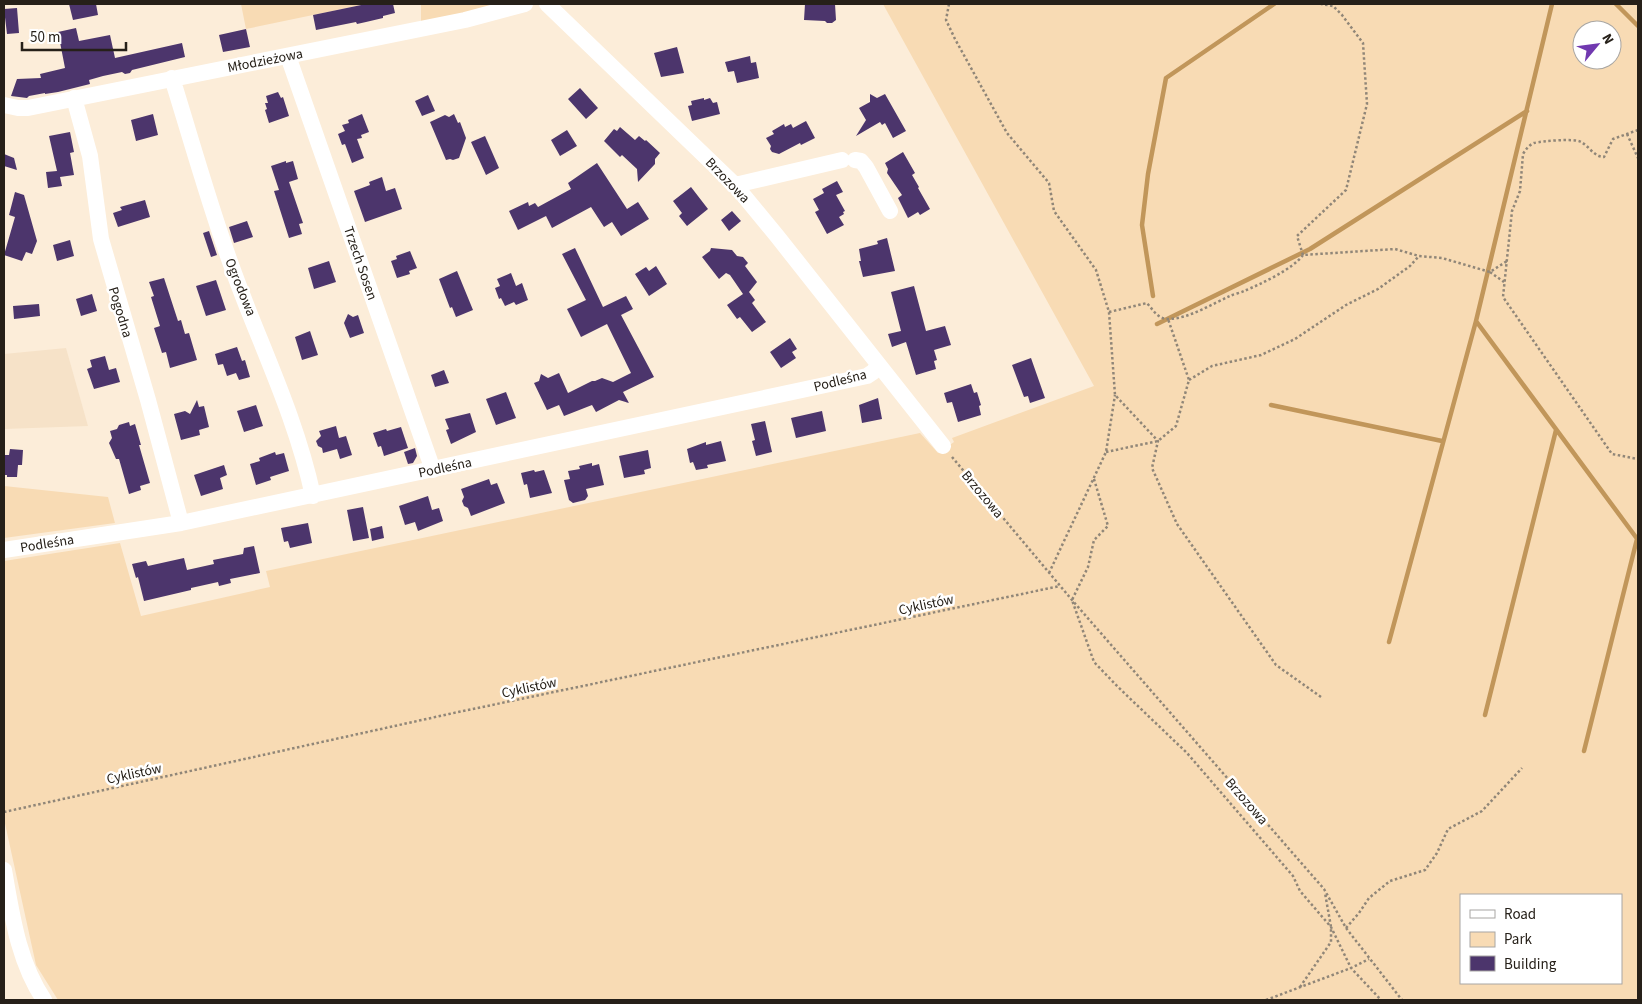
<svg xmlns="http://www.w3.org/2000/svg" width="1642" height="1004" font-family="'Source Sans 3',sans-serif">
<style>
.built{fill:#f6e2c8}
.green{fill:#f8dbb4;fill-rule:evenodd}
.lines{fill:none;stroke-linecap:round;stroke-linejoin:round}
.stream{stroke:#c1965a;stroke-width:4.5}
.building{fill:#4c356c}
.path{stroke:#908678;stroke-width:2.5;stroke-dasharray:2.5 2.5;stroke-linecap:butt}
.minor{stroke:#fff;stroke-width:16}
.labels{text-anchor:middle;stroke-width:5;stroke-linejoin:round;paint-order:stroke}
.street-label{font-size:14px;fill:#262019;stroke:#fff}
</style>
<rect width="100%" height="100%" fill="#fcedd9"/>
<path class="built" d="M 66,348 L 88,426 L 4,429 L 4,354 Z"/>
<path class="green" d="M 241,4 L 366,4 L 246,29 Z
M 421,4 L 510,4 L 421,22 Z
M 883,4 L 1638,4 L 1638,1000 L 58,1000 L 36,965 L 4,819 L 4,561 L 120,543 L 141,616 L 270,587 L 266,571 L 920,433 L 938,453 L 954,442 L 952,438 L 1094,386 ZM 1582,30 L 1612,30 L 1612,60 L 1582,60 ZM 1461,895 L 1621,895 L 1621,983 L 1461,983 Z
M 4,486 L 108,497 L 115,523 L 4,538 Z"/>
<g class="lines">
<path class="stream" d="M 1552,4 L 1476,321 L 1638,540
M 1616,4 L 1638,26
M 1153,296 L 1142,225 L 1148,174 L 1166,78 L 1274,4
M 1157,324 L 1310,249 L 1527,111
M 1271,405 L 1442,441
M 1389,642 L 1476,321
M 1485,715 L 1556,430
M 1584,751 L 1637,539"/>
</g>
<path class="building" d="M 69,4 L 96,4 L 98,15 L 73,20 Z
M 366,4 L 393,4 L 395,13 L 383,16 L 383,18 L 366,22 L 357,24 L 356,22 L 316,30 L 313,15 Z
M 805,4 L 835,4 L 836,20 L 832,23 L 827,23 L 825,21 L 804,20 Z
M 17,8 L 19,33 L 7,34 L 4,9 Z
M 76,28 L 79,41 L 110,35 L 115,58 L 182,43 L 185,57 L 132,70 L 130,73 L 125,74 L 122,72 L 103,76 L 89,80 L 90,84 L 58,92 L 45,94 L 45,93 L 29,96 L 27,98 L 11,96 L 17,79 L 41,78 L 40,74 L 65,68 L 58,32 Z
M 246,29 L 250,47 L 223,52 L 219,35 Z
M 677,47 L 684,73 L 661,77 L 654,53 Z
M 750,56 L 751,63 L 756,62 L 759,78 L 737,83 L 734,71 L 728,72 L 725,62 Z
M 580,88 L 598,108 L 586,119 L 568,99 Z
M 278,92 L 281,98 L 283,97 L 289,116 L 269,123 L 265,110 L 267,109 L 265,103 L 268,103 L 266,96 Z
M 870,94 L 877,98 L 885,94 L 906,131 L 893,138 L 885,123 L 882,125 L 880,122 L 856,136 L 866,120 L 859,108 L 870,102 Z
M 428,95 L 435,111 L 422,116 L 415,101 Z
M 704,98 L 704,100 L 710,98 L 713,103 L 717,102 L 720,114 L 692,121 L 688,106 L 692,105 L 691,101 Z
M 153,114 L 158,135 L 136,141 L 131,120 Z
M 362,114 L 369,132 L 361,135 L 362,138 L 357,139 L 364,158 L 352,163 L 345,144 L 342,145 L 338,134 L 345,131 L 342,125 L 349,123 L 348,120 Z
M 454,114 L 458,123 L 460,122 L 466,138 L 459,158 L 453,160 L 450,159 L 446,160 L 430,122 L 445,115 L 449,117 Z
M 806,121 L 815,138 L 801,145 L 800,143 L 779,154 L 772,152 L 770,149 L 771,146 L 766,138 L 774,134 L 772,131 L 784,124 L 785,127 L 791,124 L 793,128 Z
M 620,127 L 635,140 L 639,136 L 645,141 L 646,140 L 660,153 L 655,159 L 655,164 L 638,182 L 637,169 L 622,155 L 620,157 L 604,141 L 614,129 L 617,131 Z
M 567,130 L 577,146 L 560,156 L 551,140 Z
M 70,132 L 74,152 L 70,153 L 74,175 L 60,177 L 62,186 L 48,188 L 46,172 L 57,171 L 49,136 Z
M 485,136 L 499,168 L 486,175 L 471,142 Z
M 903,152 L 915,173 L 912,175 L 919,187 L 918,188 L 930,209 L 920,215 L 918,212 L 908,218 L 898,198 L 902,195 L 887,173 L 888,169 L 885,163 Z
M 4,154 L 14,158 L 17,170 L 4,166 Z
M 286,161 L 286,163 L 293,161 L 298,179 L 289,182 L 303,223 L 299,224 L 302,234 L 289,238 L 274,191 L 279,190 L 271,166 Z
M 597,163 L 627,209 L 638,202 L 649,219 L 621,236 L 612,222 L 604,227 L 591,207 L 552,228 L 546,216 L 518,230 L 509,211 L 528,202 L 529,206 L 535,203 L 538,207 L 571,189 L 568,183 Z
M 382,177 L 386,191 L 395,188 L 402,209 L 365,222 L 354,191 L 370,185 L 369,182 Z
M 837,181 L 843,192 L 836,195 L 845,211 L 843,212 L 844,214 L 839,217 L 844,225 L 827,234 L 815,212 L 819,210 L 813,199 L 824,193 L 822,189 Z
M 691,187 L 708,209 L 687,226 L 679,216 L 682,213 L 673,201 Z
M 15,192 L 24,195 L 37,241 L 32,254 L 26,252 L 22,261 L 4,255 L 15,217 L 9,215 Z
M 145,200 L 150,217 L 118,227 L 113,213 L 122,210 L 120,207 Z
M 732,211 L 741,221 L 729,231 L 721,220 Z
M 247,221 L 253,237 L 234,243 L 229,227 Z
M 209,231 L 217,255 L 211,257 L 203,233 Z
M 887,238 L 895,271 L 863,277 L 859,261 L 861,261 L 859,249 L 878,244 L 877,241 Z
M 70,240 L 74,256 L 57,261 L 53,245 Z
M 575,248 L 603,307 L 626,296 L 633,309 L 621,315 L 654,377 L 623,392 L 629,403 L 619,400 L 596,412 L 592,405 L 564,416 L 559,405 L 547,410 L 534,383 L 539,381 L 541,374 L 548,378 L 559,373 L 568,393 L 592,381 L 595,381 L 602,378 L 613,382 L 631,373 L 607,324 L 581,337 L 567,309 L 586,300 L 562,254 Z
M 711,248 L 732,250 L 737,256 L 743,257 L 748,263 L 745,266 L 757,282 L 749,292 L 755,300 L 752,303 L 766,322 L 752,332 L 740,317 L 737,319 L 727,305 L 743,294 L 730,275 L 726,273 L 719,279 L 702,257 L 710,251 Z
M 410,251 L 417,268 L 409,271 L 410,274 L 397,278 L 391,261 L 397,259 L 396,256 Z
M 329,261 L 336,282 L 314,289 L 308,268 Z
M 656,266 L 667,284 L 649,296 L 635,274 L 646,267 L 649,271 Z
M 457,271 L 473,310 L 456,317 L 452,307 L 450,308 L 439,279 Z
M 511,273 L 516,286 L 522,283 L 528,300 L 516,305 L 514,302 L 505,306 L 501,298 L 499,299 L 495,288 L 500,286 L 497,279 Z
M 164,278 L 178,321 L 181,320 L 185,334 L 189,333 L 197,360 L 170,368 L 166,352 L 162,353 L 154,328 L 160,326 L 151,297 L 154,296 L 149,282 Z
M 216,280 L 226,310 L 206,316 L 196,286 Z
M 914,286 L 926,331 L 945,326 L 951,345 L 934,350 L 937,360 L 934,361 L 936,369 L 916,375 L 906,342 L 892,347 L 888,334 L 901,331 L 891,292 Z
M 92,294 L 97,311 L 81,316 L 76,299 Z
M 39,304 L 40,316 L 14,319 L 13,306 Z
M 348,314 L 353,317 L 358,315 L 364,333 L 350,338 L 344,323 Z
M 310,331 L 318,355 L 302,360 L 295,337 Z
M 790,338 L 797,349 L 792,352 L 796,358 L 781,368 L 770,352 Z
M 237,347 L 242,361 L 245,360 L 250,377 L 239,380 L 236,373 L 227,376 L 223,364 L 218,365 L 215,354 Z
M 105,356 L 109,370 L 116,368 L 120,382 L 94,389 L 87,369 L 92,367 L 90,360 Z
M 1031,358 L 1045,398 L 1030,403 L 1028,396 L 1024,397 L 1012,365 Z
M 444,370 L 449,383 L 435,387 L 431,375 Z
M 971,384 L 974,393 L 977,392 L 981,405 L 979,406 L 981,415 L 958,422 L 952,402 L 947,403 L 944,393 Z
M 506,392 L 516,418 L 496,425 L 486,399 Z
M 878,398 L 882,419 L 862,423 L 859,405 Z
M 197,400 L 199,407 L 204,406 L 209,427 L 199,430 L 200,435 L 181,440 L 174,414 L 185,411 L 190,414 Z
M 256,405 L 263,426 L 244,432 L 237,411 Z
M 822,411 L 826,431 L 796,438 L 791,418 Z
M 470,413 L 476,432 L 451,444 L 446,430 L 449,429 L 445,419 Z
M 765,421 L 772,452 L 756,456 L 752,441 L 755,440 L 751,424 Z
M 129,422 L 130,426 L 135,424 L 141,445 L 139,445 L 150,483 L 140,486 L 141,490 L 129,494 L 119,459 L 116,459 L 109,443 L 112,438 L 110,431 L 117,429 L 119,425 Z
M 336,426 L 339,438 L 346,436 L 352,455 L 340,459 L 337,449 L 323,453 L 322,448 L 318,446 L 316,441 L 321,436 L 319,431 Z
M 401,427 L 408,448 L 384,456 L 381,446 L 378,447 L 373,433 L 386,429 L 387,431 Z
M 721,441 L 726,461 L 707,465 L 708,468 L 696,470 L 693,462 L 690,463 L 687,449 L 706,442 L 706,445 Z
M 415,448 L 417,456 L 413,463 L 408,464 L 404,452 Z
M 10,449 L 23,450 L 22,465 L 18,465 L 17,477 L 7,477 L 7,475 L 4,475 L 4,455 L 9,455 Z
M 648,450 L 651,468 L 644,470 L 645,474 L 624,478 L 619,456 Z
M 275,452 L 276,455 L 284,453 L 289,471 L 270,477 L 271,480 L 256,485 L 250,464 L 260,461 L 259,458 Z
M 592,463 L 592,466 L 599,464 L 604,485 L 586,489 L 588,496 L 585,500 L 573,503 L 569,500 L 564,480 L 570,479 L 568,471 L 580,469 L 579,466 Z
M 224,465 L 227,475 L 220,478 L 223,489 L 201,496 L 194,475 Z
M 534,470 L 535,472 L 544,470 L 552,493 L 530,498 L 527,484 L 524,485 L 521,473 Z
M 489,479 L 491,485 L 497,483 L 505,503 L 471,516 L 468,508 L 464,506 L 462,501 L 464,497 L 461,489 Z
M 428,496 L 432,510 L 439,508 L 443,521 L 418,531 L 415,522 L 405,525 L 399,506 Z
M 363,507 L 369,538 L 353,541 L 347,510 Z
M 308,523 L 312,543 L 290,548 L 288,541 L 284,542 L 281,528 Z
M 382,526 L 384,538 L 372,541 L 370,529 Z
M 254,546 L 260,573 L 230,579 L 231,583 L 219,586 L 218,582 L 191,588 L 191,590 L 144,601 L 138,577 L 136,578 L 132,564 L 146,561 L 148,566 L 184,558 L 187,570 L 214,564 L 213,560 L 243,554 L 244,548 Z"/>
<g class="lines">
<path class="path" d="M 949,4 L 946,20 L 955,39 L 1007,133 L 1049,183 L 1054,211 L 1096,270 L 1109,312 L 1115,395 L 1158,441 L 1152,468 L 1177,524 L 1276,665 L 1321,697
M 1638,130 L 1613,139 L 1604,157 C 1594,157 1589,146 1581,142 C 1574,138 1543,141 1534,143 C 1529,145 1526,149 1523,154 L 1520,191 L 1512,211 L 1503,297 L 1612,454 L 1638,459
M 1627,134 L 1638,158
M 1303,255 L 1297,236 L 1346,190 L 1367,104 L 1363,43 L 1342,15 L 1333,6 L 1321,4
M 1490,272 L 1504,282
M 1109,312 L 1147,303 C 1153,310 1158,319 1168,319 C 1188,319 1212,304 1230,296 C 1234,294 1240,293 1244,291 C 1261,284 1293,269 1303,255 L 1395,249 L 1419,256 L 1442,258 L 1490,272 L 1507,261
M 1189,380 L 1212,366 L 1261,355 L 1295,339 L 1346,305 L 1378,289 L 1410,266 L 1419,256
M 1106,452 L 1158,441 L 1176,426 L 1189,380 L 1168,319
M 952,457 L 1072,600 L 1324,889 L 1346,928 L 1402,1000
M 1094,479 L 1108,526 L 1094,540 L 1088,567 L 1072,600 L 1094,662 L 1118,687 L 1187,753 L 1293,876 L 1300,891 L 1331,927 L 1351,968 L 1381,1000
M 1049,573 L 1106,452 L 1115,395
M 4,812 L 449,714 L 1060,586
M 1346,928 L 1359,913 L 1369,898 L 1390,881 L 1425,870 L 1437,853 L 1448,829 L 1482,811 L 1522,768
M 1300,987 L 1331,942 L 1331,927 L 1325,893
M 1266,1000 L 1351,968 L 1369,959"/>
<path class="minor" d="M 547,4 L 735,185 L 777,236 L 943,446
M 288,56 L 433,470
M 172,78 C 191,139 208,200 229,259 C 257,339 295,412 313,496
M 74,98 L 90,156 L 101,239 L 148,400 L 181,523
M 4,105 L 18,108 L 28,108 L 465,20 L 525,4
M 855,160 L 861,161 L 866,167 L 890,211
M 735,185 L 842,160
M 4,550 L 181,523 L 867,376 L 873,372 L 879,365
M 4,870 C 12,915 18,961 44,1000"/>
</g>
<g class="labels">
<g class="street-label">
<text transform="translate(265 60) rotate(-11)" y="5">Młodzieżowa</text>
<text transform="translate(728 180) rotate(46)" y="5">Brzozowa</text>
<text transform="translate(361 263) rotate(71)" y="5">Trzech Sosen</text>
<text transform="translate(241 287) rotate(68)" y="5">Ogrodowa</text>
<text transform="translate(121 312) rotate(73)" y="5">Pogodna</text>
<text transform="translate(840 380) rotate(-14)" y="5">Podleśna</text>
<text transform="translate(445 467) rotate(-12)" y="5">Podleśna</text>
<text transform="translate(983 494) rotate(50)" y="5">Brzozowa</text>
<text transform="translate(47 543) rotate(-9)" y="5">Podleśna</text>
<text transform="translate(926 604) rotate(-12)" y="5">Cyklistów</text>
<text transform="translate(529 687) rotate(-12)" y="5">Cyklistów</text>
<text transform="translate(134 773) rotate(-12)" y="5">Cyklistów</text>
<text transform="translate(1247 801) rotate(49)" y="5">Brzozowa</text>
</g>
</g>
<rect width="1642" height="1004" fill="none" stroke="#262019" stroke-width="10"/>
<rect x="1460" y="894" width="162" height="90" fill="#ffffff" stroke="#a8a6a3"/>
<rect x="1470" y="910" width="25" height="8" fill="#ffffff" stroke="#a8a6a3"/>
<text x="1504" y="919" font-size="15" fill="#262019">Road</text>
<rect x="1470" y="932" width="25" height="15" fill="#f8dbb4" stroke="#a8a6a3"/>
<text x="1504" y="944" font-size="15" fill="#262019">Park</text>
<rect x="1470" y="956" width="25" height="15" fill="#4c356c" stroke="#a8a6a3"/>
<text x="1504" y="969" font-size="15" fill="#262019">Building</text>
<g transform="translate(1597 45) rotate(61)"><circle r="24" fill="#ffffff" stroke="#a8a6a3"/>
<path d="M0-4L9 19L0 12L-9 19Z" fill="#7139b0"/>
<text y="-8" font-size="14" font-weight="bold" text-anchor="middle" fill="#262019">N</text>
</g>
<path d="M22 42v8h104v-8" fill="none" stroke="#262019" stroke-width="2.5"/>
<text x="30" y="42" font-size="15" fill="#262019" stroke="#ffffff" stroke-width="4" paint-order="stroke">50 m</text>
</svg>
